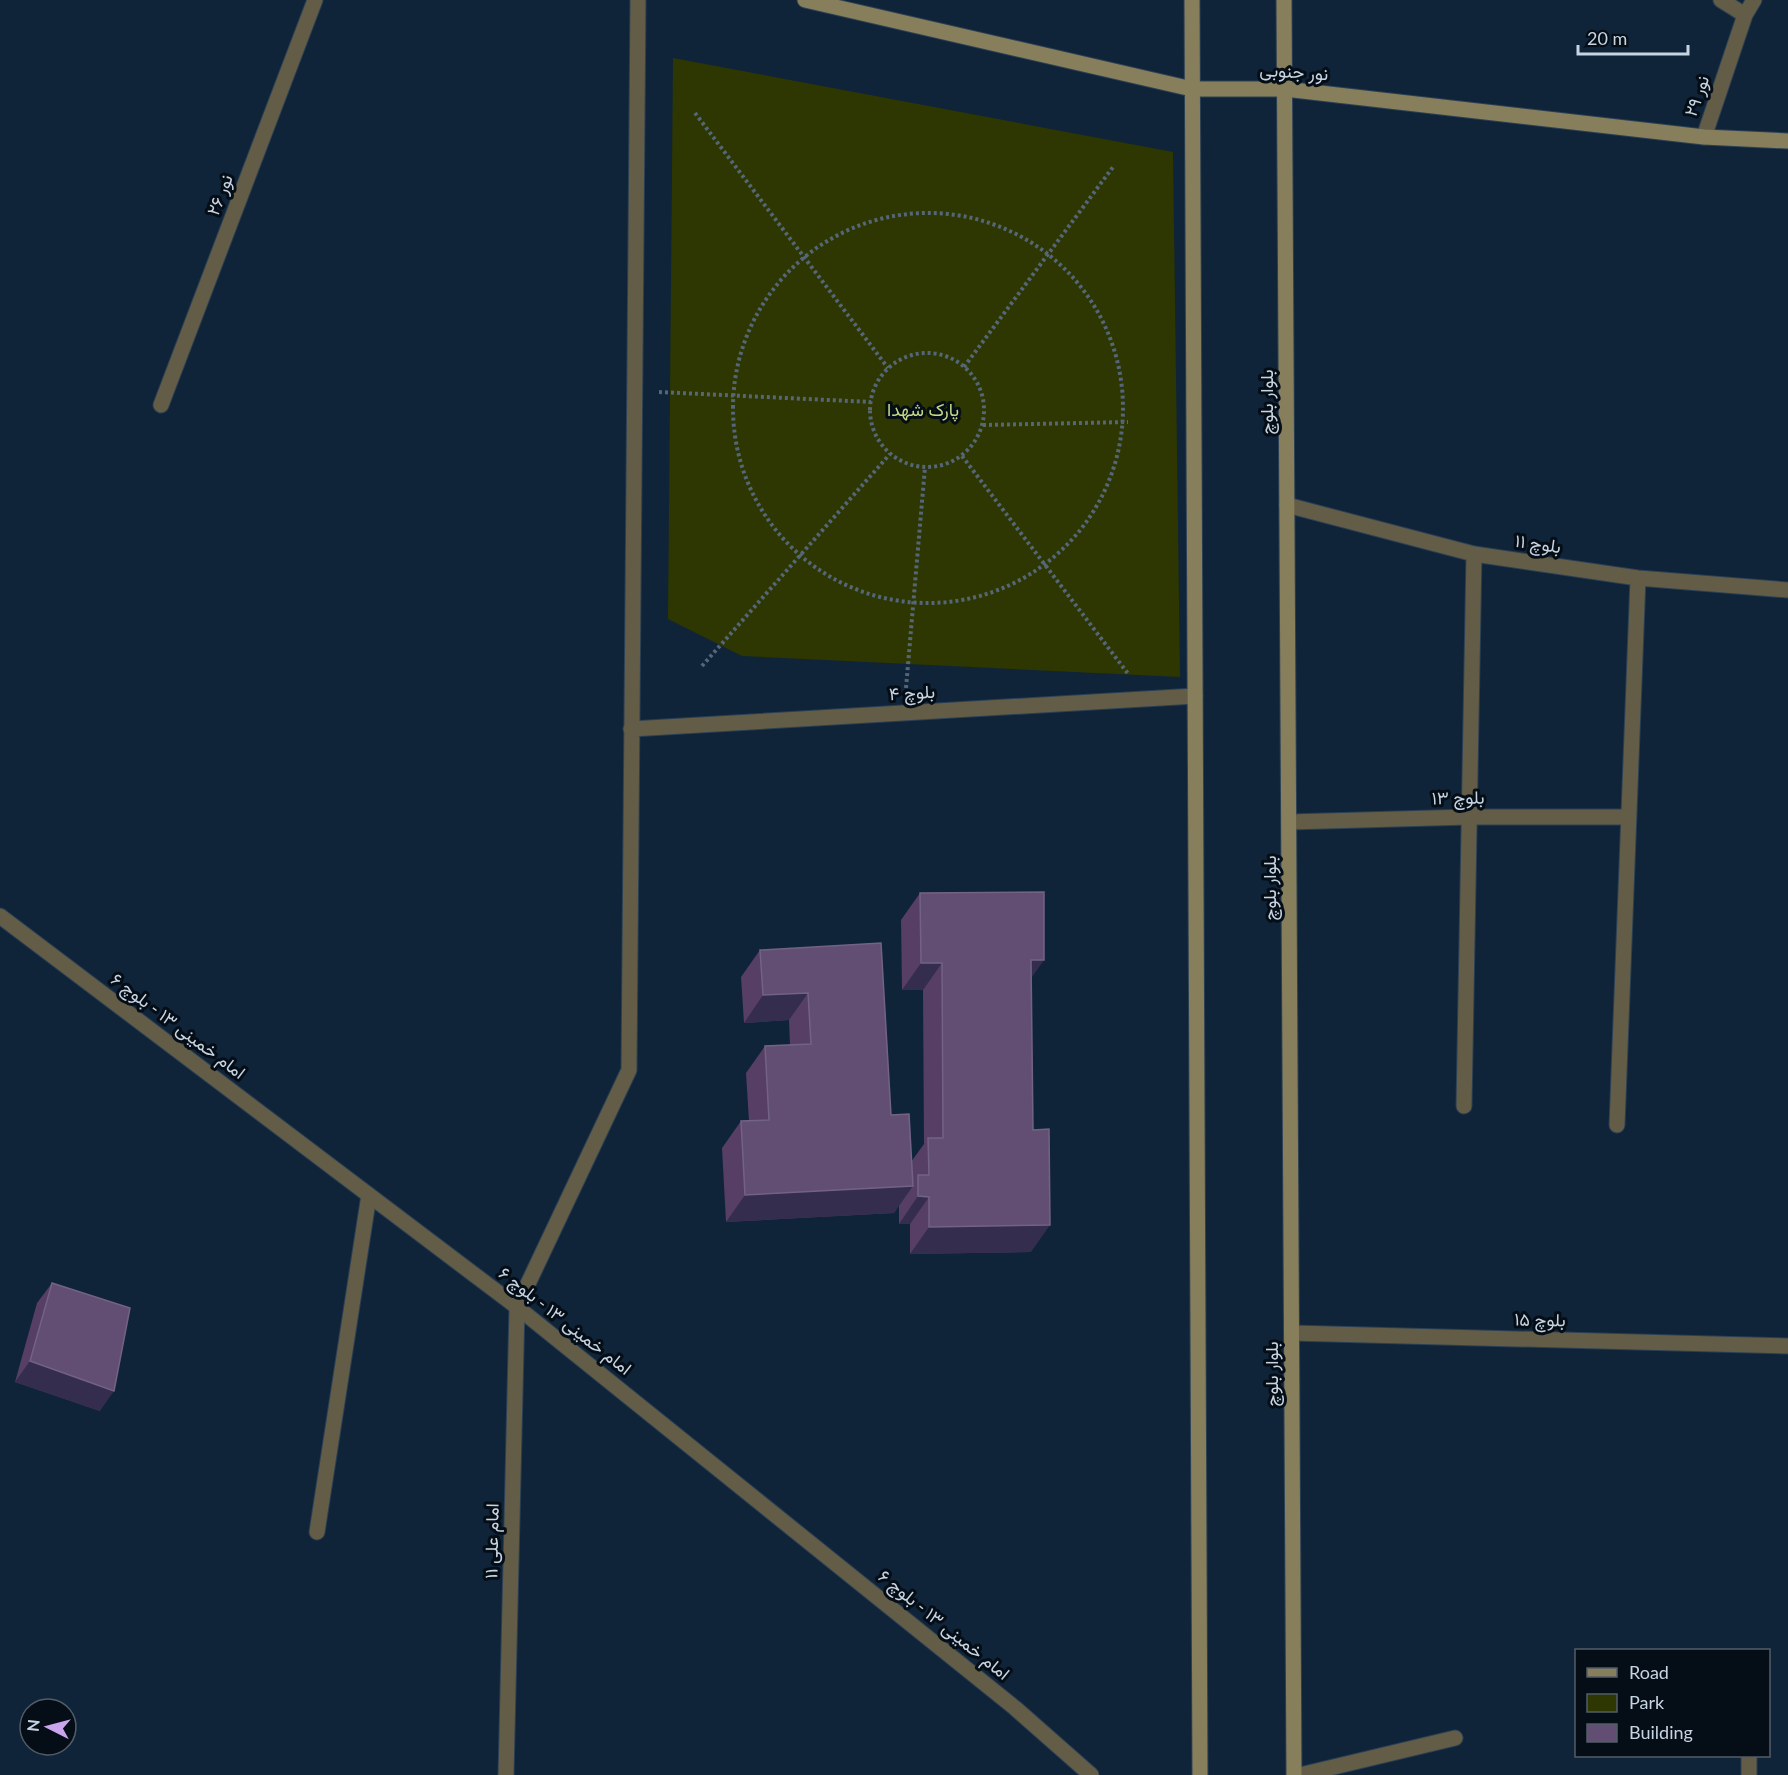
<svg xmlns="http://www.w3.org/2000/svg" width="1788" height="1775" font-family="Lato,Vazirmatn,sans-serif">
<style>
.green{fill:#2e3701}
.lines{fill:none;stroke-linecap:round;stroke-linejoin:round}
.lane-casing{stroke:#2c4054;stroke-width:17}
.street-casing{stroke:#2c4054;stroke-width:17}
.secondary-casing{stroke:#2c4054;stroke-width:17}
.path{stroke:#546678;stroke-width:4;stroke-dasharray:3 3;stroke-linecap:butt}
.lane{stroke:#635d47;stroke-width:15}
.street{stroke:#635d47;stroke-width:15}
.secondary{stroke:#877e5b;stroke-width:15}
.wall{fill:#563e65}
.shaded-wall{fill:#342d4e}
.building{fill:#624e73;stroke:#726384;stroke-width:1.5}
.labels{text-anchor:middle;stroke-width:6;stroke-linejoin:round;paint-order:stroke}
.street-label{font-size:18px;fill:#c7d4e2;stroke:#050d16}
.park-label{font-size:18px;fill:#c5d989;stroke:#050d16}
</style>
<rect width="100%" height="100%" fill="#0f2439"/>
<path class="green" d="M 673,58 L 1173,152 L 1180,677 L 742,656 L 668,619 Z"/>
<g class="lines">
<defs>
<path id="lane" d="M 1300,1775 L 1455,1738"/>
<path id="street" d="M 1721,0 L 1745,15
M 1704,137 L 1745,15 L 1754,0
M 161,405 L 315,0
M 1287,505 L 1474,554 L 1638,578 L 1788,590
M 631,729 L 1195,696
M 1289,822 L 1469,817 L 1629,817
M 0,916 L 517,1307 L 1015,1708 L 1091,1775
M 1464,1106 L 1474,554
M 1617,1125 L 1638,578
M 1292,1333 L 1788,1346
M 317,1532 L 369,1195
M 1749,1756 L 1749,1775
M 506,1775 L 517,1307 L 629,1070 L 638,0"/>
<path id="secondary" d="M 805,0 L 1192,89 L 1285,89 L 1704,137 L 1788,141
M 1192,0 L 1200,1775
M 1284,0 L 1294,1775"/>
</defs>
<use href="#lane" class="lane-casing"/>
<use href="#street" class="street-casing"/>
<use href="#secondary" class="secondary-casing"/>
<path class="path" d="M 695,113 L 888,368
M733 408a195 195 0 1 1 390 0a195 195 0 1 1-390 0Z
M870 410a57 57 0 1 1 114 0a57 57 0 1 1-114 0Z
M 964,367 L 1113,167
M 659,392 L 871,402
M 983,425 L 1128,422
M 962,456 L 1129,675
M 702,666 L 890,454
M 906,688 L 925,467"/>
<use href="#lane" class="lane"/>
<use href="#street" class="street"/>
<use href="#secondary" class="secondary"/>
</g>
<path class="wall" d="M 920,893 L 1031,979 L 1031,1252 L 910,1254 L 910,1224 L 899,1224 L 899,1205 L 894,1213 L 726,1222 L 722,1148 L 741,1121 L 749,1121 L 746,1073 L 765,1046 L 790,1045 L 789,1020 L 744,1023 L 741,977 L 760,950 L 881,943 L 891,1115 L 911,1162 L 924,1144 L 923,990 L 902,990 L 901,920 Z
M 52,1283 L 100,1411 L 15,1382 L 37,1303 Z"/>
<path class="shaded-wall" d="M 1031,960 L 1044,960 L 1025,987 Z
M 921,963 L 942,963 L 923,990 L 902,990 Z
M 808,993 L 789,1020 L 744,1023 L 763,995 Z
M 913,1186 L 894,1213 L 726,1222 L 745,1195 Z
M 918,1196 L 929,1197 L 910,1224 L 899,1224 Z
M 1050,1225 L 1031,1252 L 910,1254 L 929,1227 Z
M 30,1361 L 114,1391 L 100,1411 L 15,1382 Z"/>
<path class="building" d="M 1044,892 L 1044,960 L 1031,960 L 1033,1130 L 1049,1129 L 1050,1225 L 929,1227 L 929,1197 L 918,1196 L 918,1175 L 929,1175 L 928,1138 L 943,1138 L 942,963 L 921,963 L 920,893 Z
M 881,943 L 891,1115 L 909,1114 L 913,1186 L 745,1195 L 741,1121 L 769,1120 L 765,1046 L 811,1044 L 808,993 L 763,995 L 760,950 Z
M 52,1283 L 130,1308 L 114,1391 L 30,1361 Z"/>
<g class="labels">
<g class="street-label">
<text transform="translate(1294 72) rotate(4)" y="6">نور جنوبی</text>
<text transform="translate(1697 96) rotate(-71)" y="6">نور ۲۹</text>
<text transform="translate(220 195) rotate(-69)" y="6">نور ۲۶</text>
<text transform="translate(1267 402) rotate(-90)" y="6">بلوار بلوچ</text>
<text transform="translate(1538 544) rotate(8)" y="6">بلوچ ۱۱</text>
<text transform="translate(912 693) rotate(-3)" y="6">بلوچ ۴</text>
<text transform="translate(1458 798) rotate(-1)" y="6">بلوچ ۱۳</text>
<text transform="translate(1270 888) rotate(-90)" y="6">بلوار بلوچ</text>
<text transform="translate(178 1026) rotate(37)" y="6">امام خمینی ۱۳ - بلوچ ۶</text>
<text transform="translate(1540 1320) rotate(1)" y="6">بلوچ ۱۵</text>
<text transform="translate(565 1321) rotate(38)" y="6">امام خمینی ۱۳ - بلوچ ۶</text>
<text transform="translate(1272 1374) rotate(-90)" y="6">بلوار بلوچ</text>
<text transform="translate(492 1541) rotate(-89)" y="6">امام علی ۱۱</text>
<text transform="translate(944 1625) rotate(39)" y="6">امام خمینی ۱۳ - بلوچ ۶</text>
</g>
<g class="park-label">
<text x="923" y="416">پارک شهدا</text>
</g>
</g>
<rect x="1575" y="1649" width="195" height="108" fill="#050d16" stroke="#535d68" stroke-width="1.5"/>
<rect x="1587" y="1668" width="30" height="9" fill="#877e5b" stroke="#535d68" stroke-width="1.5"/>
<text x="1629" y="1679" font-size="18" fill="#c7d4e2">Road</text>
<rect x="1587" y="1694" width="30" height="18" fill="#2e3701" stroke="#535d68" stroke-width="1.5"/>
<text x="1629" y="1709" font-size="18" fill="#c7d4e2">Park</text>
<rect x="1587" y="1724" width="30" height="18" fill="#624e73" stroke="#535d68" stroke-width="1.5"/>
<text x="1629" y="1739" font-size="18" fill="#c7d4e2">Building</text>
<g transform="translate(48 1727) rotate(276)"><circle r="28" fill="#050d16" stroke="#535d68" stroke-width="1.5"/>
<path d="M0-4.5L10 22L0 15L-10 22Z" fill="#c9a5ee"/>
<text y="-9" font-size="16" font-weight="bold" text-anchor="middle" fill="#c7d4e2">N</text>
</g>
<path d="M1578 45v9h110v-9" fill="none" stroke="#c7d4e2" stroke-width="3"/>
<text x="1587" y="45" font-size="18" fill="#c7d4e2" stroke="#050d16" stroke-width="4.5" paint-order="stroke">20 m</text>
</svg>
